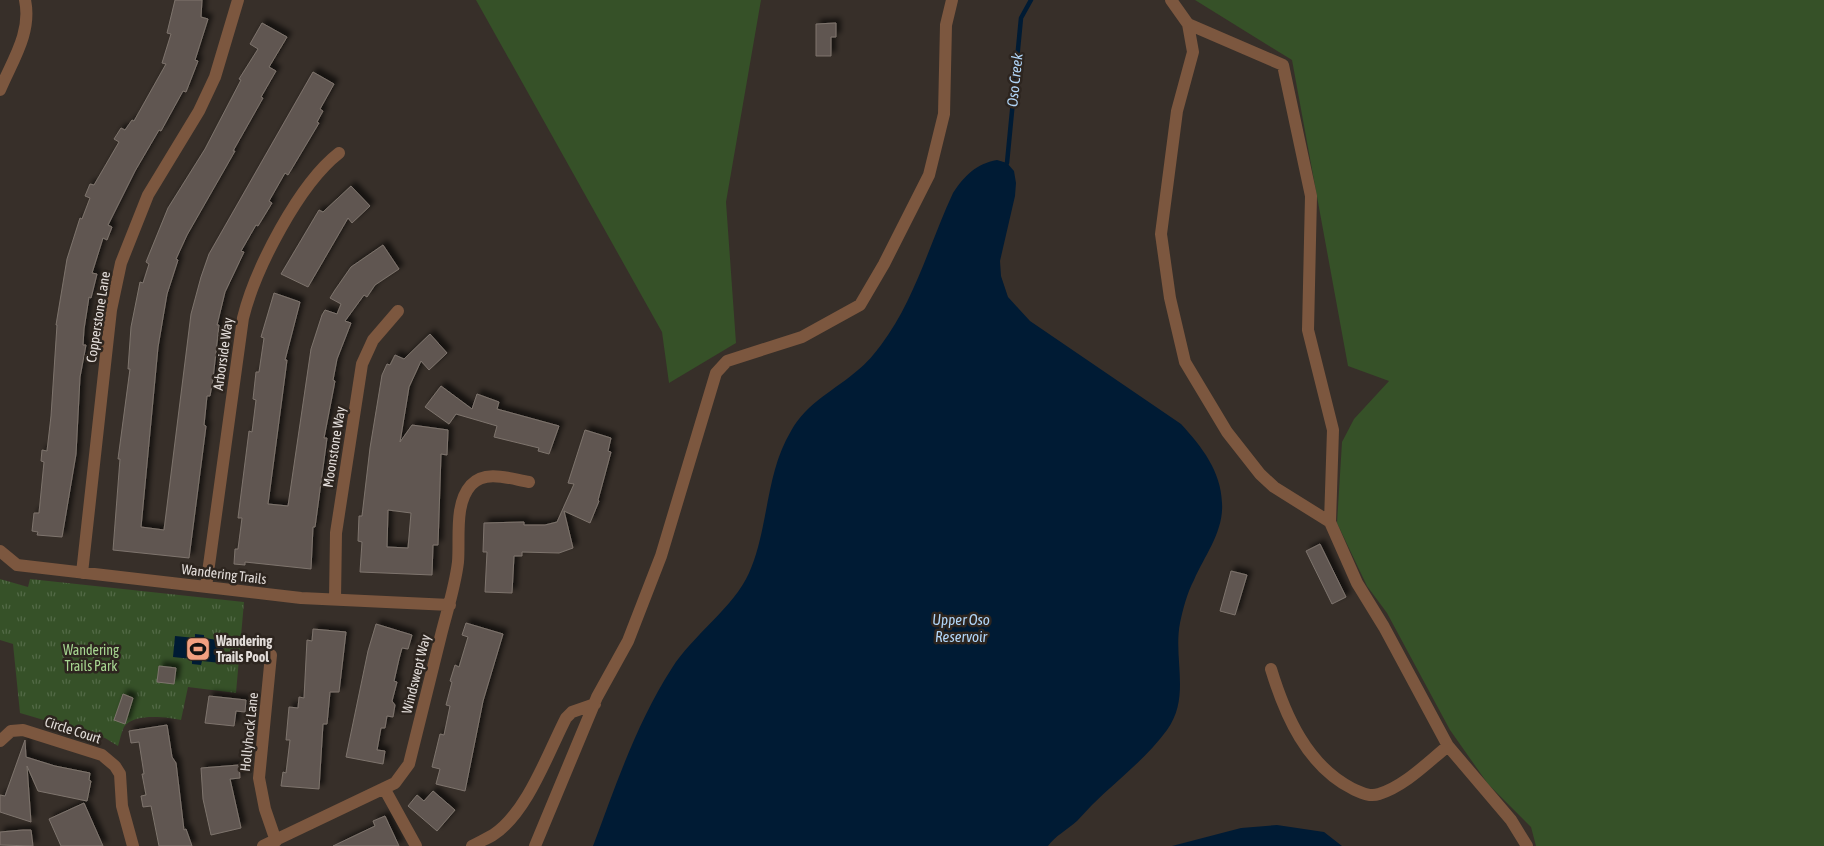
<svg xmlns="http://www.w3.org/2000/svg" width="1824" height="846" font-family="'Asap Condensed',sans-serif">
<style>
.green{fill:#365128}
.park{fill:url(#park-tufts)}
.water{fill:#001b34}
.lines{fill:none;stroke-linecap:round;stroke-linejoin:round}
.stream{stroke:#001b34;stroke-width:4.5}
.building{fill:#605751;stroke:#7e746d;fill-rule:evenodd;filter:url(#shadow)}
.minor{stroke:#7c573f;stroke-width:12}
.labels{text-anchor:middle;stroke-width:5;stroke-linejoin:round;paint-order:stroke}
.street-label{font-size:14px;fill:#e3ddda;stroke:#2d251f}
.poi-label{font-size:14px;font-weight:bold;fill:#e3ddda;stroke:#2d251f;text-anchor:start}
.park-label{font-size:14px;fill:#a7d691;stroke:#2d251f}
.water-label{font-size:15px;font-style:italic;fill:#b1d6f9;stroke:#2d251f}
</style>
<defs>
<pattern id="park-tufts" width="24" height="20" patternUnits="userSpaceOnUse" patternTransform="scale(1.25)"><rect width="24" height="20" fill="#365128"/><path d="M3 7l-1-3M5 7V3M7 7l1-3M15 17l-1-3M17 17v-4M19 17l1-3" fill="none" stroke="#536a47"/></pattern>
<filter id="shadow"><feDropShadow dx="4.5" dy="-4.5" stdDeviation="2.5" flood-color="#0009"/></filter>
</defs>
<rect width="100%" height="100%" fill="#372f29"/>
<path class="green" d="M 476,0 L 761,0 L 726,202 L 736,343 L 669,383 L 662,332 Z
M 1195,0 L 1824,0 L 1824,846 L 1536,846 L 1531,827 L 1488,784 L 1450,730 L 1387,613 L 1367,586 L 1337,523 L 1342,442 L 1354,419 L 1389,381 L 1348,366 L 1292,60 Z"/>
<path class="park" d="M 0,579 L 28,587 L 30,579 L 244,602 L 236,693 L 188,687 L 181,720 C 167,717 133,713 124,727 C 121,733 120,740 118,746 L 105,738 L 20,713 L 13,644 L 0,640 Z"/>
<path class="water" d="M 997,160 L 1007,163 L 1014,171 L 1016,183 L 1015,196 L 1000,261 L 1001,276 L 1008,297 L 1030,321 L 1181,424 C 1202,447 1221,471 1222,503 C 1224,531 1205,555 1194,580 C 1187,593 1183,609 1180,623 C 1173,659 1191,697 1167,730 C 1146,759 1117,780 1092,805 C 1087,810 1082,816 1077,821 C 1067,830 1055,836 1048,846 L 593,846 C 616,785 636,724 672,668 C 692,636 734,607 749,573 C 769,528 765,474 791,431 C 807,402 834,391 858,370 C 867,363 875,353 881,345 C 915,300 930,242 953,193 C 965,175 976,164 997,160 Z
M 195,634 L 204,635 L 204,638 L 224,641 L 221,663 L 202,661 L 201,665 L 192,664 L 192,659 L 173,657 L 175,636 L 195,638 Z
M 1277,825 L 1324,832 L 1342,846 L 1172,846 L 1241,828 Z"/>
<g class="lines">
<path class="stream" d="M 1007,163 L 1021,18 L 1031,0"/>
</g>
<path class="building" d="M 175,0 L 202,0 L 201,17 L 208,19 L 195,60 L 198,61 L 186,92 L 183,91 L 161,131 L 159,130 L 135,171 L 108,225 L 112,227 L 107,240 L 103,238 L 92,273 L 97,274 L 91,298 L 89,297 L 84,329 L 83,345 L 86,345 L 80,377 L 76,454 L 62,537 L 37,535 L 38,532 L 32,531 L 34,513 L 39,513 L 44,462 L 41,461 L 42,450 L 47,451 L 51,416 L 57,325 L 56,325 L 67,259 L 80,218 L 82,219 L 90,198 L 85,196 L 90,184 L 94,185 L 119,142 L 114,139 L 121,128 L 125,130 L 132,120 L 134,121 L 166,64 L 162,63 L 171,34 L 167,33 Z
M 262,23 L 287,37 L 269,67 L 276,71 L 261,97 L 263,98 L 233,151 L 235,151 L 187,235 L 176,259 L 178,260 L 167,294 L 158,347 L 141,527 L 164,530 L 191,314 L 201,277 L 209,254 L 313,72 L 334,84 L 320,109 L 323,111 L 317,122 L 319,123 L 288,175 L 285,173 L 269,201 L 272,203 L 258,226 L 256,225 L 241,251 L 244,252 L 225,292 L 217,325 L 219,325 L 213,379 L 210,396 L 207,396 L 204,425 L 206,426 L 189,558 L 113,550 L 120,459 L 118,459 L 130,369 L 128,369 L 131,327 L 140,282 L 143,283 L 149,264 L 146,262 L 168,208 L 205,149 L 241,80 L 239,79 L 258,49 L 250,44 Z
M 836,23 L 836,37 L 831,37 L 831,56 L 816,56 L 816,24 Z
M 351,186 L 370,206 L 352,223 L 348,218 L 308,287 L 281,274 L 319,210 L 323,212 Z
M 383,245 L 399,269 L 375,285 L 367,297 L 364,295 L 345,321 L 351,323 L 337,359 L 333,380 L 335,381 L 324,438 L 327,438 L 315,527 L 313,527 L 311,569 L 245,562 L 245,565 L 234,564 L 235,549 L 238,549 L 242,518 L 238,518 L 249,431 L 252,432 L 256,400 L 253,399 L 256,372 L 259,372 L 264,338 L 261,337 L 274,293 L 300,302 L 285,360 L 287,360 L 268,504 L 288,506 L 311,349 L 322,315 L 325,310 L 337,314 L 341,304 L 330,298 L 335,290 L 351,267 Z
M 430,334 L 447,353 L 429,370 L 421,361 L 409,387 L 400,442 L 412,425 L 448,430 L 447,455 L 441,454 L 438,545 L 433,545 L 432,575 L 360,572 L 362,542 L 358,541 L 359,516 L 362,516 L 370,448 L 382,375 L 387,364 L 390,365 L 395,355 L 404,359 ZM 388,510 L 411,513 L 408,548 L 387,547 Z
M 441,386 L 472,409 L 477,394 L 499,402 L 497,409 L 559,426 L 549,454 L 538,451 L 539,448 L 494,437 L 497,426 L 456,414 L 449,424 L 425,407 Z
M 585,430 L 611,438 L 608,451 L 611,452 L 598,500 L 599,501 L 590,523 L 564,511 L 573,548 L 559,553 L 522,552 L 522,556 L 514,556 L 512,593 L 485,592 L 487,552 L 483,552 L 484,523 L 524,522 L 524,525 L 545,525 L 557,522 L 574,484 L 568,483 Z
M 1320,544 L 1346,597 L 1332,604 L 1306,551 Z
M 1231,571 L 1247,575 L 1235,615 L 1220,611 Z
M 466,623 L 503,634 L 483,701 L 465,791 L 436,784 L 440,769 L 432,767 L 440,734 L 444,735 L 450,706 L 446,705 L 452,682 L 450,681 L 455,665 L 459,667 L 468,637 L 462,635 Z
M 376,624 L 412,635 L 408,649 L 402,648 L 399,659 L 394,681 L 397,682 L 392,701 L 395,705 L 393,717 L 387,716 L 385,728 L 381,728 L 377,750 L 385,751 L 383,764 L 346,757 L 368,651 Z
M 313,629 L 346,632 L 339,692 L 330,692 L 327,724 L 323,724 L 319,789 L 281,786 L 283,772 L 286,773 L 290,740 L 286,740 L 289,707 L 298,708 L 299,697 L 304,698 L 307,640 L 312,641 Z
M 159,666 L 176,668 L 174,684 L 157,682 Z
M 123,694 L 133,698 L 125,724 L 114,720 Z
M 209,696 L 246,700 L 245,712 L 236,711 L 234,726 L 205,723 Z
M 167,725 L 172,757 L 176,763 L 184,830 L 186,829 L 192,846 L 159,846 L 151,806 L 143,807 L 141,796 L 146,795 L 142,774 L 144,774 L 139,742 L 131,743 L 129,731 Z
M 25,740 L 26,757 L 55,766 L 90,773 L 89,780 L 91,781 L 87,801 L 38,791 L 27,766 L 31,822 L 0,812 L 0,795 L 5,796 Z
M 239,765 L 240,778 L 230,779 L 241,828 L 211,835 L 203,799 L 201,768 Z
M 433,791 L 455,810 L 437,831 L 408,806 L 417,795 L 424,801 Z
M 84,803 L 103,846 L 61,846 L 49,819 Z
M 385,816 L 399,846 L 333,846 L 375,826 L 373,821 Z
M 23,830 L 31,830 L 33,846 L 0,845 L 0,832 Z"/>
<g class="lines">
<path class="minor" d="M 1171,0 L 1188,24 L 1193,52 L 1177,111 L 1161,234 L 1170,298 L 1185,362 L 1227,432 L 1260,474 L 1274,487 L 1330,522 L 1357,583 L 1384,627 L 1448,746 L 1511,820 L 1527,846
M 1188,24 L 1283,65 L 1311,196 L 1308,330 L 1333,430 L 1330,522
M 0,90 C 12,61 32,33 25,0
M 0,551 L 17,565 L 301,598 L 450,605
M 82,573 L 111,310 L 121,263 L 148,195 L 199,111 L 215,77 L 238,0
M 206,587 L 243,318 C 255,269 299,184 339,153
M 335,599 L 336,533 L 362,364 L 373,340 L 398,311
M 271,655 L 259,778 L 265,809 L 276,841
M 1271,669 C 1285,715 1307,766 1353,789 C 1362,793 1370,797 1379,794 C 1405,786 1428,762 1448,746
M 0,741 L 11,731 L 23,730 L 102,755 L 115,766 L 120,774 L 122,806 L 133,846
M 384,788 L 416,846
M 263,846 L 395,783 L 409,764 C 420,721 430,678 441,635 C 447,611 455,587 458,562 C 460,538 454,504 471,485 C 485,469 511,479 529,482
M 472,846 C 479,842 486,839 493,835 C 527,813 548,753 566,718 L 572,712 L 595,704
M 535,846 L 597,697 L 628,641 L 661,556 L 716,373 L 727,361 L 802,337 L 860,305 L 884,264 L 929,175 L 944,114 L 946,25 L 952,0"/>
</g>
<defs>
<symbol id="stadium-square" viewBox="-11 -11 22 22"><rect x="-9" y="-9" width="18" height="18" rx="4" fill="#f2a080" stroke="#2d251f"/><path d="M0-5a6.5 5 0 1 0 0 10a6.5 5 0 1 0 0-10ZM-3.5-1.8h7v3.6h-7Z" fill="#111"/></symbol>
</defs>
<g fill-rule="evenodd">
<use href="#stadium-square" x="184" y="635" width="28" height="28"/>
</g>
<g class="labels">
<g class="street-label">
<text transform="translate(98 317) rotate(-81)" y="5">Copperstone Lane</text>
<text transform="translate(223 354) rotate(-82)" y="5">Arborside Way</text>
<text transform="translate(334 447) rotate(-81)" y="5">Moonstone Way</text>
<text transform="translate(224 574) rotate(7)" y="5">Wandering Trails</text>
<text transform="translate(416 674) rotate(-76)" y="5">Windswept Way</text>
<text transform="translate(73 730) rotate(18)" y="5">Circle Court</text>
<text transform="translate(249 732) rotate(-84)" y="5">Hollyhock Lane</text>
</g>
<g class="poi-label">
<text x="216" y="646">Wandering<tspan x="216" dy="16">Trails Pool</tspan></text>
</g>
<g class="park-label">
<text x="91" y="655">Wandering<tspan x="91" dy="16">Trails Park</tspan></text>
</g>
<g class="water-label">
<text transform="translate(1015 80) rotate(-84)" y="5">Oso Creek</text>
<text x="961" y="625">Upper Oso<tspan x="961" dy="17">Reservoir</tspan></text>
</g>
</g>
</svg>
